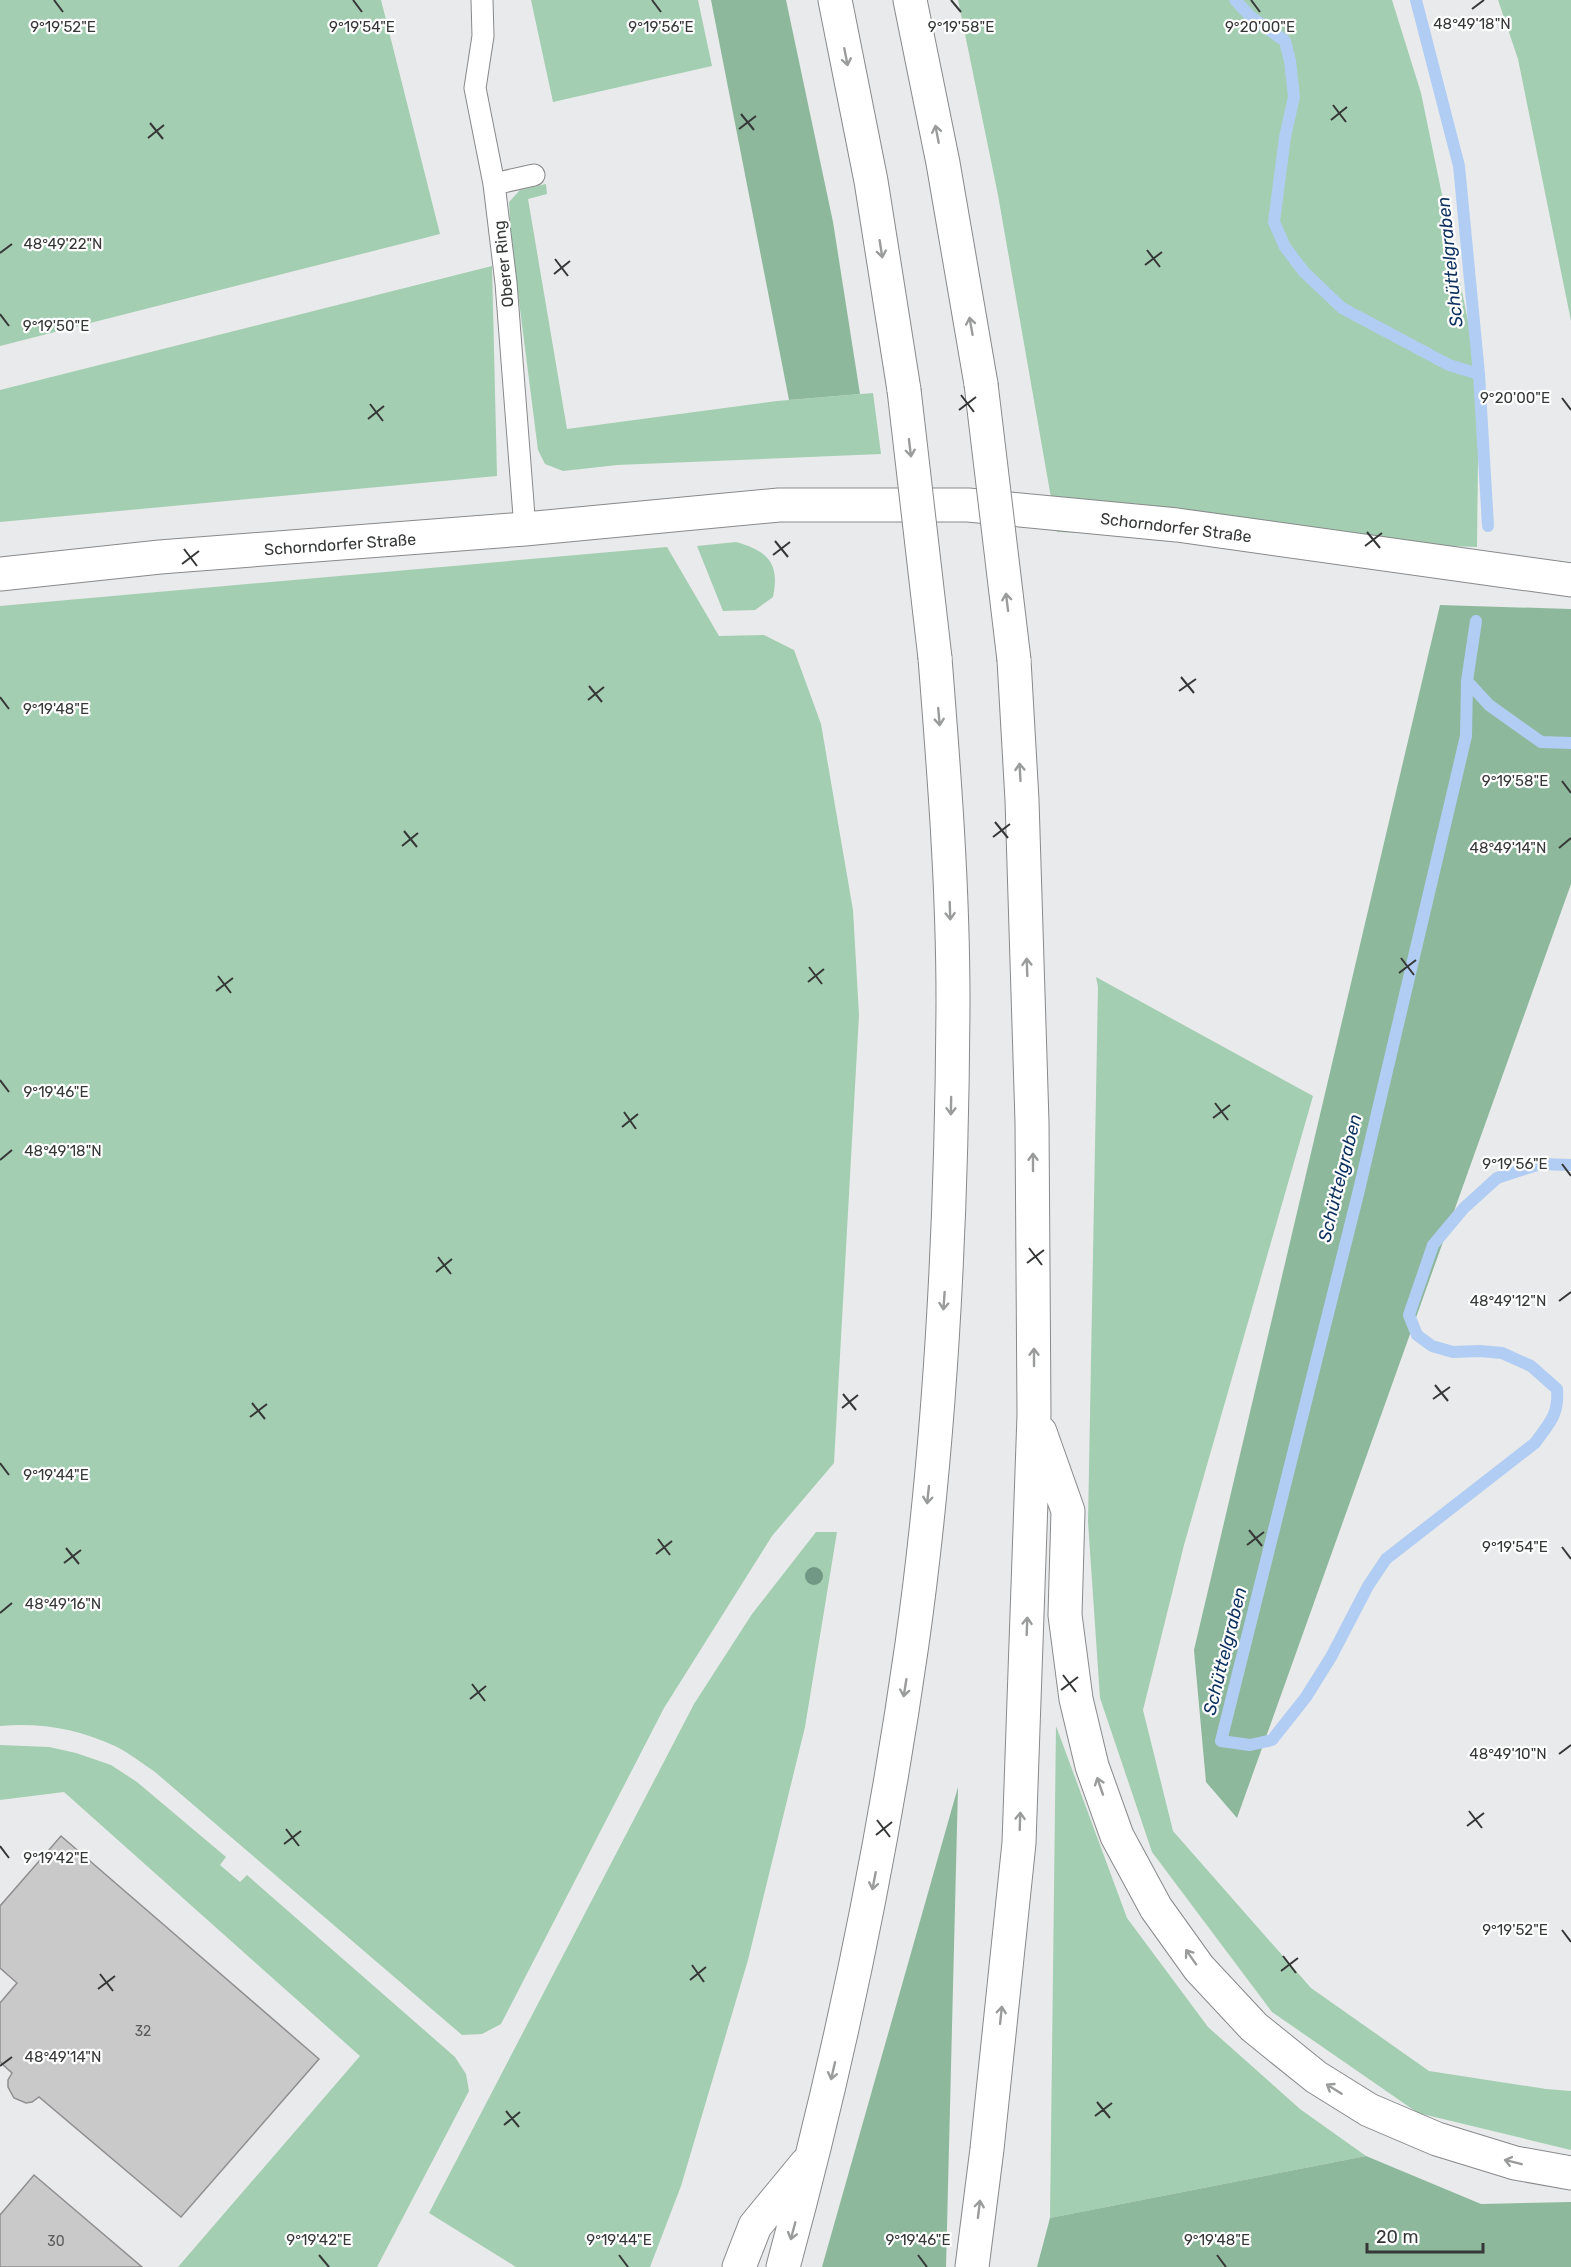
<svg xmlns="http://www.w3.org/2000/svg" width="1571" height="2267" font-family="Rubik,sans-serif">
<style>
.green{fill:#a3ceb1}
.forest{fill:#8db89c}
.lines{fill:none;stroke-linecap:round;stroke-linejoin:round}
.stream{stroke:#b2cdf3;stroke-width:12}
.building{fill:#cac9c9;stroke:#908e8f;stroke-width:1.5}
.lane-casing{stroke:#88898b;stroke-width:23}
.secondary-casing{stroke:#88898b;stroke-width:35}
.highway-casing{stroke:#88898b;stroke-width:35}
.lane{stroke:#fff;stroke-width:21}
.secondary{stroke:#fff;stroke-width:33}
.highway{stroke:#fff;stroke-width:33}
.highway-bridge-casing{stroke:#88898b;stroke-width:35;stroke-linecap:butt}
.highway-bridge{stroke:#fff;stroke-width:33}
.tree{fill:#709885}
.oneway{stroke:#9a9b9b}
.ticks{fill:none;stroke:#363737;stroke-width:2}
.labels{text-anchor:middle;stroke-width:4.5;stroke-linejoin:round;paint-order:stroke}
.number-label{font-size:14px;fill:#5b5c5c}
.street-label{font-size:16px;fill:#363737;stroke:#fff}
.water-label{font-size:18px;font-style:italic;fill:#0e315f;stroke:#fff}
.ticks-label{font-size:15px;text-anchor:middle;fill:#363737;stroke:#fff;stroke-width:4.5;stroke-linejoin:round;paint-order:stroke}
</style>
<rect width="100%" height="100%" fill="#e9eaeb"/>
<path class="green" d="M 0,0 L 381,0 L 440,234 L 0,346 Z
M 531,0 L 698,0 L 712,66 L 553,102 Z
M 958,0 L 1392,0 L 1421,93 L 1479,374 L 1477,547 L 1057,532 L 998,195 Z
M 1498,0 L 1571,0 L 1571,321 L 1518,59 Z
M 546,184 L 547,194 L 528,199 L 567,429 L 777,401 L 873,393 L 881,454 L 617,465 L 563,471 L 545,464 L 538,450 L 511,238 L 509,202 L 520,190 Z
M 492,266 L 497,476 L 0,522 L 0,390 Z
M 736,542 C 768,551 780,563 773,597 L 755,610 L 723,611 L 697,546 Z
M 667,547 L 719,636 L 764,635 L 794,650 L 821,724 L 853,910 L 859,1015 L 834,1463 L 772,1536 L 664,1708 L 501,2024 L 482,2034 L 462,2035 L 155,1772 C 142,1763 129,1753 115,1746 C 79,1729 39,1722 0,1726 L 0,606 Z
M 1096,977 L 1313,1096 L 1184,1545 L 1143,1710 L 1173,1831 L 1311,1988 L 1429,2071 L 1546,2089 L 1571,2091 L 1571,2150 L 1418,2113 L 1272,2012 L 1152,1852 L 1100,1698 L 1088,1522 L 1098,987 Z
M 816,1532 L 837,1532 L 805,1727 L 748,1960 L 681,2186 L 650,2267 L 516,2267 L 429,2213 L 694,1704 L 752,1614 Z
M 1056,1726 L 1127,1918 L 1208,2027 L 1300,2109 L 1366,2156 L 1050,2218 Z
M 0,1745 L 49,1747 L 76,1753 L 111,1765 L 137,1782 L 226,1857 L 220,1865 L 240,1882 L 247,1875 L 455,2057 L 466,2074 L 469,2091 L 377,2267 L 178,2267 L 360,2056 L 64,1792 L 0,1800 Z"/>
<path class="forest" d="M 711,0 L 786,0 L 833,222 L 860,394 L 789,400 Z
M 1440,605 L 1571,609 L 1571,884 L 1237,1818 L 1206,1782 L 1194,1650 Z
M 958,1787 L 946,2267 L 822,2267 Z
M 1366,2156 L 1481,2204 L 1571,2202 L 1571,2267 L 1037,2267 L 1050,2218 Z"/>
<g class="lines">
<path class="stream" d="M 1235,0 L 1251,17 L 1285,41 L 1290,61 L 1294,97 L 1285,137 L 1274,222 L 1285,247 L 1304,272 L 1342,308 L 1449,365 L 1479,374
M 1416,0 L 1459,166 L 1479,374 L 1488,526
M 1476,621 L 1467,681 L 1466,736 L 1358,1194 L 1221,1741 L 1250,1745 L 1272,1740 L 1306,1697 L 1331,1657 L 1368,1586 L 1386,1559 L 1535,1443 C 1550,1422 1559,1415 1557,1389 L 1531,1366 L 1502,1353 L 1480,1351 L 1453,1352 L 1432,1346 L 1417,1335 L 1409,1315 L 1433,1245 L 1464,1208 L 1497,1178 L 1540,1164 L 1571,1165
M 1467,681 L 1489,705 L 1541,742 L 1571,743"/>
</g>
<path class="building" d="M 61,1836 L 319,2059 L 181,2217 L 39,2097 L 32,2102 L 26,2103 L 14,2098 L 8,2087 L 8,2080 L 12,2073 L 0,2062 L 0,2003 L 17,1983 L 0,1968 L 0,1906 Z
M 34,2175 L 142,2267 L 0,2267 L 0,2215 Z"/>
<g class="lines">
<defs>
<path id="lane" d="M 482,0 L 483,36 L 475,88 L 494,184 L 506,283 L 525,529
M 494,184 L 534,175"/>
<path id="secondary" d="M 0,574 L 160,557 L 525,529 L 779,505 L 968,505 L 1177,525 L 1571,580"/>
<path id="highway" d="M 835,0 L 871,181 L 904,390
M 910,0 L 943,163 L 981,384
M 1040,1432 L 1068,1511 L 1065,1615 L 1076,1699 L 1092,1766 L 1117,1836 L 1156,1908 L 1199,1968 L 1254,2027 L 1316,2077 L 1369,2110 L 1437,2139 L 1515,2163 L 1571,2173
M 739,2267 L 755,2226 L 806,2164
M 783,2267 C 839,2062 882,1854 912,1644 C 942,1431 952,1215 953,1001 C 953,886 944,772 935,658
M 972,2267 L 987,2149 L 1019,1843 L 1034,1415 L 1032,1122 L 1022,800 L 1014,660"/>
</defs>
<use href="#lane" class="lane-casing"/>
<use href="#secondary" class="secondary-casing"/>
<use href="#highway" class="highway-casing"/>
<use href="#lane" class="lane"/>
<use href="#secondary" class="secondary"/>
<use href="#highway" class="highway"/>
<defs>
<path id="highway-bridge" d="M 981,384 L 1014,660
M 904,390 L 935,658"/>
</defs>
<use href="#highway-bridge" class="highway-bridge-casing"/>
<use href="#highway-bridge" class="highway-bridge"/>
</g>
<circle class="tree" cx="814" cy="1576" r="9"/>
<defs><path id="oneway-shaft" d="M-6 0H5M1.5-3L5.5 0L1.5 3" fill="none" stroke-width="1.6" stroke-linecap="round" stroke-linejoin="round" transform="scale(1.5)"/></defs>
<g class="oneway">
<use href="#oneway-shaft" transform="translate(846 57) rotate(79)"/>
<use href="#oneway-shaft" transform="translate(937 134) rotate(-101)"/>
<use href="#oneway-shaft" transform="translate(881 249) rotate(81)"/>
<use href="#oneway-shaft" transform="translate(971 326) rotate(-100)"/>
<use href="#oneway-shaft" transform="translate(910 448) rotate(83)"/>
<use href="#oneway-shaft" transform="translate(1007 602) rotate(-97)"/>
<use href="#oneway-shaft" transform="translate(939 717) rotate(85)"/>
<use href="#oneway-shaft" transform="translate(1020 772) rotate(-93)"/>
<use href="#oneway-shaft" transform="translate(950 911) rotate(88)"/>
<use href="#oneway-shaft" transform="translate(1027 967) rotate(-92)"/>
<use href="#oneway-shaft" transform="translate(951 1106) rotate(91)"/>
<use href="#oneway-shaft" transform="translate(1033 1162) rotate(-90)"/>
<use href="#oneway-shaft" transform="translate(944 1301) rotate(94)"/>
<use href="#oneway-shaft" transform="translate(1034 1357) rotate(-90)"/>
<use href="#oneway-shaft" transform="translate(928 1495) rotate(96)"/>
<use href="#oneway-shaft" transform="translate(1027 1626) rotate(-88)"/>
<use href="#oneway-shaft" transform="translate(905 1688) rotate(99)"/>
<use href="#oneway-shaft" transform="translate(1100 1786) rotate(-109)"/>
<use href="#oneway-shaft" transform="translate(1020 1821) rotate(-88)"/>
<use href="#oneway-shaft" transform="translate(874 1881) rotate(101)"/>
<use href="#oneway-shaft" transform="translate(1191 1957) rotate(-125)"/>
<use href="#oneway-shaft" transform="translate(1001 2015) rotate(-84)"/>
<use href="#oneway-shaft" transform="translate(833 2071) rotate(103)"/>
<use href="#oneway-shaft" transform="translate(1334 2089) rotate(-148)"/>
<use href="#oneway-shaft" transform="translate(1513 2162) rotate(-166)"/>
<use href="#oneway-shaft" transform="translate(979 2209) rotate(-83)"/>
<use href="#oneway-shaft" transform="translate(793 2231) rotate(105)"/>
</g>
<path class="ticks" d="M 54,0 L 63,12M 353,0 L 362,12M 652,0 L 661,12M 951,0 L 961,12M 1251,0 L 1260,12M 1472,9 L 1484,0M 1333,105 L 1346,122M 741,114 L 754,130M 1331,120 L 1347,107M 150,123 L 163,139M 739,129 L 756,116M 148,138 L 164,125M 1147,250 L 1160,267M 0,253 L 12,244M 555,259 L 568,276M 1145,265 L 1162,252M 554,274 L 570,261M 0,314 L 9,326M 961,395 L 974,412M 1562,398 L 1571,410M 370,404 L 383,421M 959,410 L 976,397M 368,419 L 384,406M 1367,532 L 1380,548M 775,541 L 788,557M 1365,546 L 1382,533M 184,549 L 197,566M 773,555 L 790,542M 182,564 L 199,551M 1181,677 L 1194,693M 589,686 L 602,702M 1179,691 L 1196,679M 0,697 L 9,709M 588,700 L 604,687M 1562,781 L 1571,793M 995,822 L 1008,838M 404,831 L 417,847M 993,837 L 1010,824M 402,846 L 418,833M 1559,848 L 1571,838M 1401,958 L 1414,975M 809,967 L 822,984M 1399,973 L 1416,960M 218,976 L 231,993M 808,982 L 824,969M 216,991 L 233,978M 0,1080 L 9,1092M 1215,1103 L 1228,1120M 624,1112 L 636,1129M 1213,1118 L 1230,1105M 622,1127 L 638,1114M 0,1160 L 12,1150M 1562,1164 L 1571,1176M 1029,1248 L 1042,1265M 438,1257 L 451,1274M 1027,1263 L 1044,1250M 436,1272 L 452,1259M 1559,1301 L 1571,1292M 1435,1385 L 1448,1401M 843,1394 L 856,1410M 1433,1399 L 1450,1387M 252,1403 L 265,1419M 842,1408 L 858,1395M 250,1417 L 267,1404M 0,1463 L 9,1475M 1249,1530 L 1262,1546M 658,1539 L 670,1555M 1247,1545 L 1264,1532M 1562,1547 L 1571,1559M 66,1548 L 79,1564M 656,1554 L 672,1541M 64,1563 L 81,1550M 0,1613 L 12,1603M 1063,1675 L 1076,1692M 472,1684 L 485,1701M 1061,1690 L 1078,1677M 470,1699 L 486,1686M 1559,1754 L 1571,1745M 1469,1811 L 1482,1828M 877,1820 L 890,1837M 1467,1826 L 1484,1813M 286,1829 L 299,1846M 876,1835 L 892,1822M 284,1844 L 301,1831M 0,1846 L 9,1858M 1562,1930 L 1571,1942M 1283,1956 L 1296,1973M 692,1965 L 704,1982M 1281,1971 L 1298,1958M 100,1974 L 113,1991M 690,1980 L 706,1967M 98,1989 L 115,1976M 0,2066 L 12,2057M 1097,2102 L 1110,2118M 506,2111 L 519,2127M 1095,2116 L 1112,2103M 504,2125 L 520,2112M 319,2255 L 329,2267M 619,2255 L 628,2267M 918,2255 L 927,2267M 1217,2255 L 1226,2267"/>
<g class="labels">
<g class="number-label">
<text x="143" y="2036">32</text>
<text x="56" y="2246">30</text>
</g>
<g class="street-label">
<text transform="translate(503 264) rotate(-96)" y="6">Oberer Ring</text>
<text transform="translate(1176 527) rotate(7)" y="6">Schorndorfer Straße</text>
<text transform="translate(340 544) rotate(-4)" y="6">Schorndorfer Straße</text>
</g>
<g class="water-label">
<text transform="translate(1450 262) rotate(-96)" y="6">Schüttelgraben</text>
<text transform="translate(1340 1178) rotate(-76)" y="6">Schüttelgraben</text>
<text transform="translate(1225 1651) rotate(-76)" y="6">Schüttelgraben</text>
</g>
</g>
<g class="ticks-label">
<text x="1472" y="29">48°49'18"N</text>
<text x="63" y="32">9°19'52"E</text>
<text x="362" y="32">9°19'54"E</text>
<text x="661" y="32">9°19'56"E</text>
<text x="961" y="32">9°19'58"E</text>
<text x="1260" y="32">9°20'00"E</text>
<text x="63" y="249">48°49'22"N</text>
<text x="56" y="331">9°19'50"E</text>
<text x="1515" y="403">9°20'00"E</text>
<text x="56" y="714">9°19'48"E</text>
<text x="1515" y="786">9°19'58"E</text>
<text x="1508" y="853">48°49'14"N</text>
<text x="56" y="1097">9°19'46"E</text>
<text x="63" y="1156">48°49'18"N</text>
<text x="1515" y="1169">9°19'56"E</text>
<text x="1508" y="1306">48°49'12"N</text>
<text x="56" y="1480">9°19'44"E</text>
<text x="1515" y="1552">9°19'54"E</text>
<text x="63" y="1609">48°49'16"N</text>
<text x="1508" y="1759">48°49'10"N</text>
<text x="56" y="1863">9°19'42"E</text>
<text x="1515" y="1935">9°19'52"E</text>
<text x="63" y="2062">48°49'14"N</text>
<text x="319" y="2245">9°19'42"E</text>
<text x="619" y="2245">9°19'44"E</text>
<text x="918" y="2245">9°19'46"E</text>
<text x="1217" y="2245">9°19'48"E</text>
</g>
<path d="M1367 2243v9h116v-9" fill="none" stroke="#363737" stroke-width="3"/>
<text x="1376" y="2243" font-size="18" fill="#363737" stroke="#ffffff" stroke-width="4.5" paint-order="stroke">20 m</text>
</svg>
